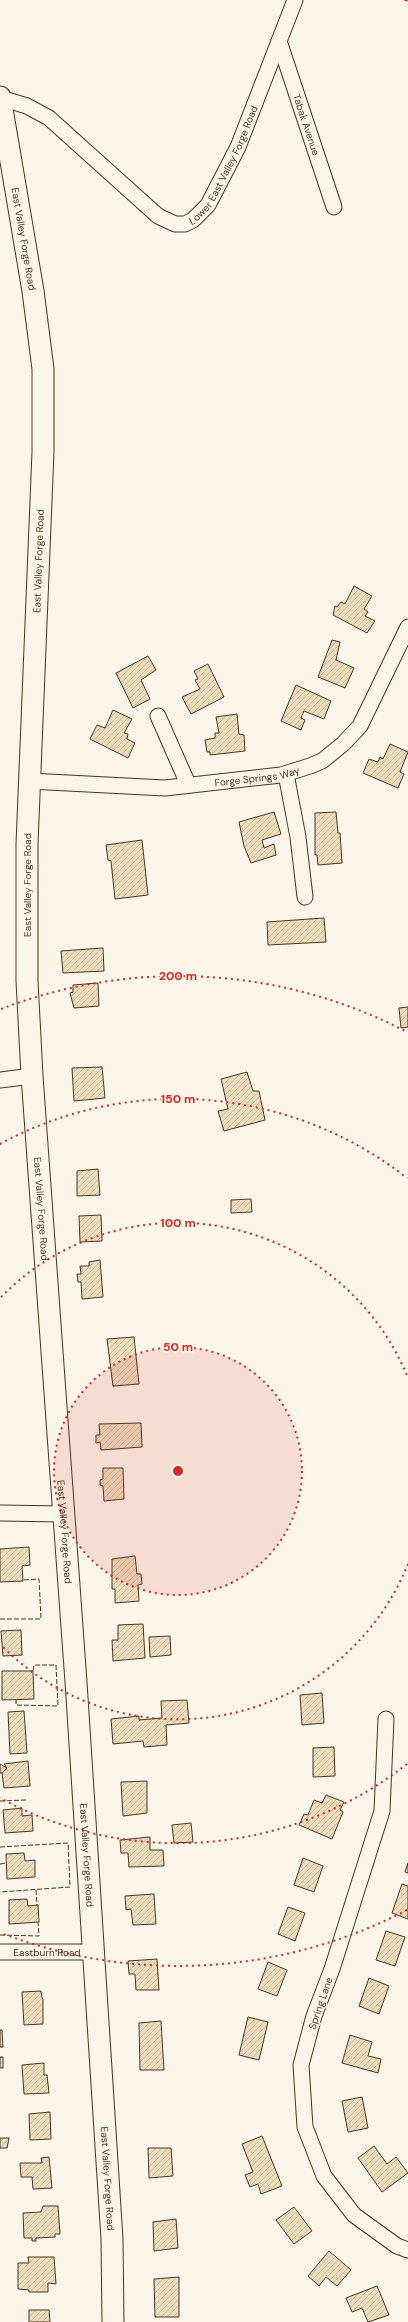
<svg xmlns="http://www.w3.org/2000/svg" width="408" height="2322" font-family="'DM Sans',sans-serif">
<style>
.building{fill:url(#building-hatch);stroke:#4a3520}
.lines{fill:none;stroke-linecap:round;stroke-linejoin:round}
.street-casing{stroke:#4a3520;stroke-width:17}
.secondary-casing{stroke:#4a3520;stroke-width:23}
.street{stroke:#fbf6e9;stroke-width:15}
.secondary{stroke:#fbf6e9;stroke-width:21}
.fence{stroke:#4a3520;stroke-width:1;stroke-dasharray:5 2;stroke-linecap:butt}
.power{stroke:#c62828;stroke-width:1;stroke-dasharray:14 3 2 3;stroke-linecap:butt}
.ring{fill:none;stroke:#d62828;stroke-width:2;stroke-dasharray:2 4}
.labels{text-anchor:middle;stroke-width:3;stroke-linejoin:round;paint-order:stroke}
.street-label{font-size:10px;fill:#4a3520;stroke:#fbf6e9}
.centre{fill:#d62828;stroke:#fbf6e9;stroke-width:2}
.ring-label{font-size:12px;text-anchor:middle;font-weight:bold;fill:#d62828;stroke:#fbf6e9;stroke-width:3;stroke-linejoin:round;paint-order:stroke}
</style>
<defs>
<pattern id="building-hatch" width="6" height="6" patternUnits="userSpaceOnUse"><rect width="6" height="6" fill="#ecdcbc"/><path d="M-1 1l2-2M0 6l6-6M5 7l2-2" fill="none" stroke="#ccbda1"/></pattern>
</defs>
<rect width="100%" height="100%" fill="#fbf6e9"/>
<path class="building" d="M 354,586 L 372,596 L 364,609 L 368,612 L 365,616 L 375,621 L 367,633 L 333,615 L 335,606 L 337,607 L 341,602 L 345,604 Z
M 332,640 L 340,642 L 336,660 L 354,668 L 345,688 L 318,677 Z
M 148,656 L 156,670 L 141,680 L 150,699 L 133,708 L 116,673 Z
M 208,664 L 224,697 L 191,714 L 182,697 L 200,689 L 195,680 L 198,679 L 194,671 Z
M 296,685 L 331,701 L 324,719 L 304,711 L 301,718 L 305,720 L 301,730 L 281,721 Z
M 113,710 L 132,719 L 124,733 L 128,734 L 127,739 L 135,743 L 128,758 L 90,739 L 97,725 L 105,728 Z
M 237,714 L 239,734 L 244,735 L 245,751 L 210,755 L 210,752 L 207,752 L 205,740 L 215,738 L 215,733 L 219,733 L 216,717 Z
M 390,744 L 408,752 L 400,772 L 404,774 L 398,788 L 363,773 L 369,759 L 378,762 L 380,757 L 383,759 Z
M 274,812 L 281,834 L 262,840 L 264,848 L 274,844 L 276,855 L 251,863 L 244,846 L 239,822 Z
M 336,812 L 338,833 L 340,833 L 342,863 L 318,865 L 317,855 L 315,855 L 315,813 Z
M 142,840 L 148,895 L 115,899 L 111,861 L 108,860 L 106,845 Z
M 324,918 L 326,942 L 268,945 L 267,922 Z
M 103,948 L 104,971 L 63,973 L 61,951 Z
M 98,983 L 99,1006 L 74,1008 L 70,993 L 73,992 L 73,985 Z
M 408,1007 L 408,1027 L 401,1028 L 399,1008 Z
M 102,1067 L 105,1098 L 74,1101 L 72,1068 Z
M 247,1072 L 253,1091 L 259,1091 L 265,1120 L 224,1131 L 218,1111 L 228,1109 L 221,1079 Z
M 98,1169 L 100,1195 L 77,1196 L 77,1171 Z
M 251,1199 L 252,1212 L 231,1213 L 231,1200 Z
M 101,1215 L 102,1241 L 80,1242 L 79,1216 Z
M 100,1260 L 103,1297 L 82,1299 L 81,1282 L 78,1282 L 77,1274 L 81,1274 L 80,1266 L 89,1266 L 89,1262 Z
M 134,1337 L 139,1384 L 113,1386 L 107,1339 Z
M 141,1423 L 142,1447 L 101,1450 L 100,1442 L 96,1443 L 96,1435 L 100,1435 L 99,1424 Z
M 103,1468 L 123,1468 L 124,1499 L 104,1501 L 103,1486 L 100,1485 L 100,1480 L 103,1479 Z
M 29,1547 L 30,1565 L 22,1566 L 23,1581 L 0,1582 L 0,1549 Z
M 135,1556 L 137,1574 L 141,1574 L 142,1584 L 138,1585 L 139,1601 L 115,1603 L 115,1589 L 112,1589 L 112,1559 Z
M 143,1624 L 145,1658 L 113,1661 L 112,1640 L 118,1640 L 118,1625 Z
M 21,1630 L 22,1655 L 3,1656 L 1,1631 Z
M 170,1636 L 171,1655 L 150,1657 L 149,1637 Z
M 2,1671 L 33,1671 L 34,1699 L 2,1700 Z
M 322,1693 L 324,1723 L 302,1725 L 300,1695 Z
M 187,1700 L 189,1723 L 166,1725 L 167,1745 L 144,1747 L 143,1741 L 113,1744 L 111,1719 L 139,1716 L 139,1720 L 162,1718 L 161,1701 Z
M 24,1711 L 27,1753 L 10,1754 L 8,1712 Z
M 334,1747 L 335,1776 L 313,1777 L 313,1748 Z
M 28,1761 L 30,1786 L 4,1788 L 2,1773 L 7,1768 L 4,1764 Z
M 0,1764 L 7,1768 L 2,1773 L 0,1773 Z
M 147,1781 L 147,1813 L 123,1816 L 121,1782 Z
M 326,1795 L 344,1802 L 340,1810 L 343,1812 L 332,1839 L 299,1825 L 304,1814 L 308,1815 L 314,1800 L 322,1803 Z
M 22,1808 L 22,1816 L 32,1815 L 33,1831 L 5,1833 L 3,1810 Z
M 191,1823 L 193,1842 L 174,1843 L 172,1825 Z
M 150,1837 L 150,1850 L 163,1850 L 164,1866 L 129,1867 L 128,1853 L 121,1853 L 120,1840 Z
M 24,1853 L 25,1861 L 35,1860 L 35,1877 L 7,1879 L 6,1854 Z
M 303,1858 L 323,1866 L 314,1892 L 294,1885 Z
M 408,1863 L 408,1873 L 405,1872 Z
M 402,1884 L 408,1886 L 408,1919 L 392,1913 Z
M 154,1894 L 156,1924 L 133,1925 L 131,1909 L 126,1910 L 125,1896 Z
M 27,1899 L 28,1906 L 38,1905 L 39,1922 L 9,1924 L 9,1900 Z
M 288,1907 L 305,1913 L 295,1941 L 278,1934 Z
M 386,1931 L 405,1937 L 395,1966 L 376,1960 Z
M 157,1959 L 159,1990 L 136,1990 L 135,1974 L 129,1974 L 128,1961 Z
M 268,1962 L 287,1970 L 277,1996 L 258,1989 Z
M 369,1978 L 389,1986 L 379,2014 L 359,2006 Z
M 41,1991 L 42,1998 L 43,1999 L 43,2024 L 24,2025 L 22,1992 Z
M 248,2017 L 268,2022 L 259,2060 L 239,2055 Z
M 161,2021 L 164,2070 L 140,2070 L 139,2023 Z
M 0,2030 L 2,2030 L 3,2047 L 0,2047 Z
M 350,2035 L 372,2042 L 368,2056 L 381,2059 L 378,2073 L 342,2063 Z
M 0,2057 L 3,2057 L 3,2068 L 0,2068 Z
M 44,2063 L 44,2075 L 47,2075 L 49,2093 L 24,2094 L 22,2065 Z
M 362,2097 L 368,2128 L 348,2132 L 342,2101 Z
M 50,2112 L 51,2139 L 30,2140 L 29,2114 Z
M 262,2136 L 282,2186 L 261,2194 L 258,2184 L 250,2187 L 245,2175 L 253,2172 L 242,2144 Z
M 0,2138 L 9,2138 L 7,2148 L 0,2148 Z
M 374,2146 L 387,2164 L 396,2157 L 408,2173 L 382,2192 L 358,2158 Z
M 148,2148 L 171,2148 L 173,2176 L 149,2178 Z
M 49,2157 L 52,2188 L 33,2189 L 32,2177 L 21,2177 L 20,2163 L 42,2163 L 41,2158 Z
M 43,2206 L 58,2206 L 60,2234 L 55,2234 L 55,2237 L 36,2238 L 36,2241 L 32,2241 L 32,2238 L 24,2238 L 23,2213 L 41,2212 Z
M 294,2207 L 312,2231 L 294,2244 L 276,2220 Z
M 176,2219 L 178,2248 L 154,2251 L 153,2222 Z
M 329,2251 L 351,2270 L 337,2286 L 326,2277 L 319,2286 L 308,2276 Z
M 28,2257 L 54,2257 L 56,2284 L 48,2283 L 48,2292 L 29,2292 L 29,2290 L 18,2289 L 18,2263 L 29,2263 Z
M 179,2277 L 179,2317 L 155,2317 L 154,2279 Z
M 377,2286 L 389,2315 L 368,2322 L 362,2308 L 352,2312 L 346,2298 Z
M 29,2310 L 49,2310 L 50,2322 L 29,2322 Z"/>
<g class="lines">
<defs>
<g id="street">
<path id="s1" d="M 279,41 L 334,207"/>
<path id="s2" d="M 0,98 L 27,106 L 49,118 L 158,216 L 175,224 L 185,224 L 193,220 L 208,205 L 238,147 L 295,0"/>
<path d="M 158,716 L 188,784"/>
<path d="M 286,774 L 298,837 L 305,897"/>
<path id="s3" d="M 29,781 L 165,788 L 281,775 L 310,766 L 322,761 L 343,744 L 360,726 L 408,627"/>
<path d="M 0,1080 L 32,1076"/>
<path d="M 0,1513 L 63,1514"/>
<path d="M 386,1719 L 382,1811 L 332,1969 L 314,2016 L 301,2065 L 305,2127 L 324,2176 L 354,2215 L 397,2246 L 408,2250"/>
<path id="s4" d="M 0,1952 L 93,1952"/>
</g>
<g id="secondary">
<path id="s5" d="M 0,97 L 33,291 L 43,369 L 43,452 L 27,844 L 27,981 L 32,1076 L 76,1682 L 112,2239 L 113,2322"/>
</g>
</defs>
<use href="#street" class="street-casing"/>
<use href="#secondary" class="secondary-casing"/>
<use href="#street" class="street"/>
<use href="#secondary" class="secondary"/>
<path class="fence" d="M 0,1619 L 41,1619 L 39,1579 L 23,1580
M 16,1699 L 16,1705 L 58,1706 L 56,1665 L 34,1665 L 33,1671
M 0,1801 L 26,1800
M 0,1847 L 68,1843 L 70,1887 L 0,1892
M 0,1864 L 6,1863
M 36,1890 L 37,1906
M 0,1935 L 39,1936 L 38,1922"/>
<path class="power" d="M 404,0 L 408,1"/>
</g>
<circle cx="178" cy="1471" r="124" fill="#d62828" fill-opacity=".12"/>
<g class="ring">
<circle cx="178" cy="1471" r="124"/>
<path d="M408 1564A248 248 0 0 1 1 1645M1 1297A248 248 0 0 1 408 1378"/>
<path d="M407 1764A372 372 0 0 1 0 1798M0 1144A372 372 0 0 1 407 1178"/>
<path d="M407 1910A495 495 0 0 1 1 1933M1 1009A495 495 0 0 1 407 1032"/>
</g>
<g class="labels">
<g class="street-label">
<text dy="4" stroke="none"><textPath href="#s1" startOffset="88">Tabak Avenue</textPath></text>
<text dy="4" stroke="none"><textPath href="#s2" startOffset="301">Lower East Valley Forge Road</textPath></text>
<text dy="4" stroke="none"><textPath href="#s5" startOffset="144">East Valley Forge Road</textPath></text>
<text transform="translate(38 561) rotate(-88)" y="4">East Valley Forge Road</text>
<text dy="4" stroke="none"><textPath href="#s3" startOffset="229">Forge Springs Way</textPath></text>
<text transform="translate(27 885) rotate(-90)" y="4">East Valley Forge Road</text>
<text dy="4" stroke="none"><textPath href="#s5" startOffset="1116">East Valley Forge Road</textPath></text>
<text dy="4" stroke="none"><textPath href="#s5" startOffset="1440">East Valley Forge Road</textPath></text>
<text dy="4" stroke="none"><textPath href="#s5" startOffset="1764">East Valley Forge Road</textPath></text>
<text dy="4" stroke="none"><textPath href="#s4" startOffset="47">Eastburn Road</textPath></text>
<text transform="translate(320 2003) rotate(-71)" y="4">Spring Lane</text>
<text dy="4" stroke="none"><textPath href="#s5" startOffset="2088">East Valley Forge Road</textPath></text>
</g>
</g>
<circle cx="178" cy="1471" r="6" class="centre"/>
<g class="ring-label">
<text x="178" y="980">200 m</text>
<text x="178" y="1103">150 m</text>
<text x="178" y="1227">100 m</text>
<text x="178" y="1351">50 m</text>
</g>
</svg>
